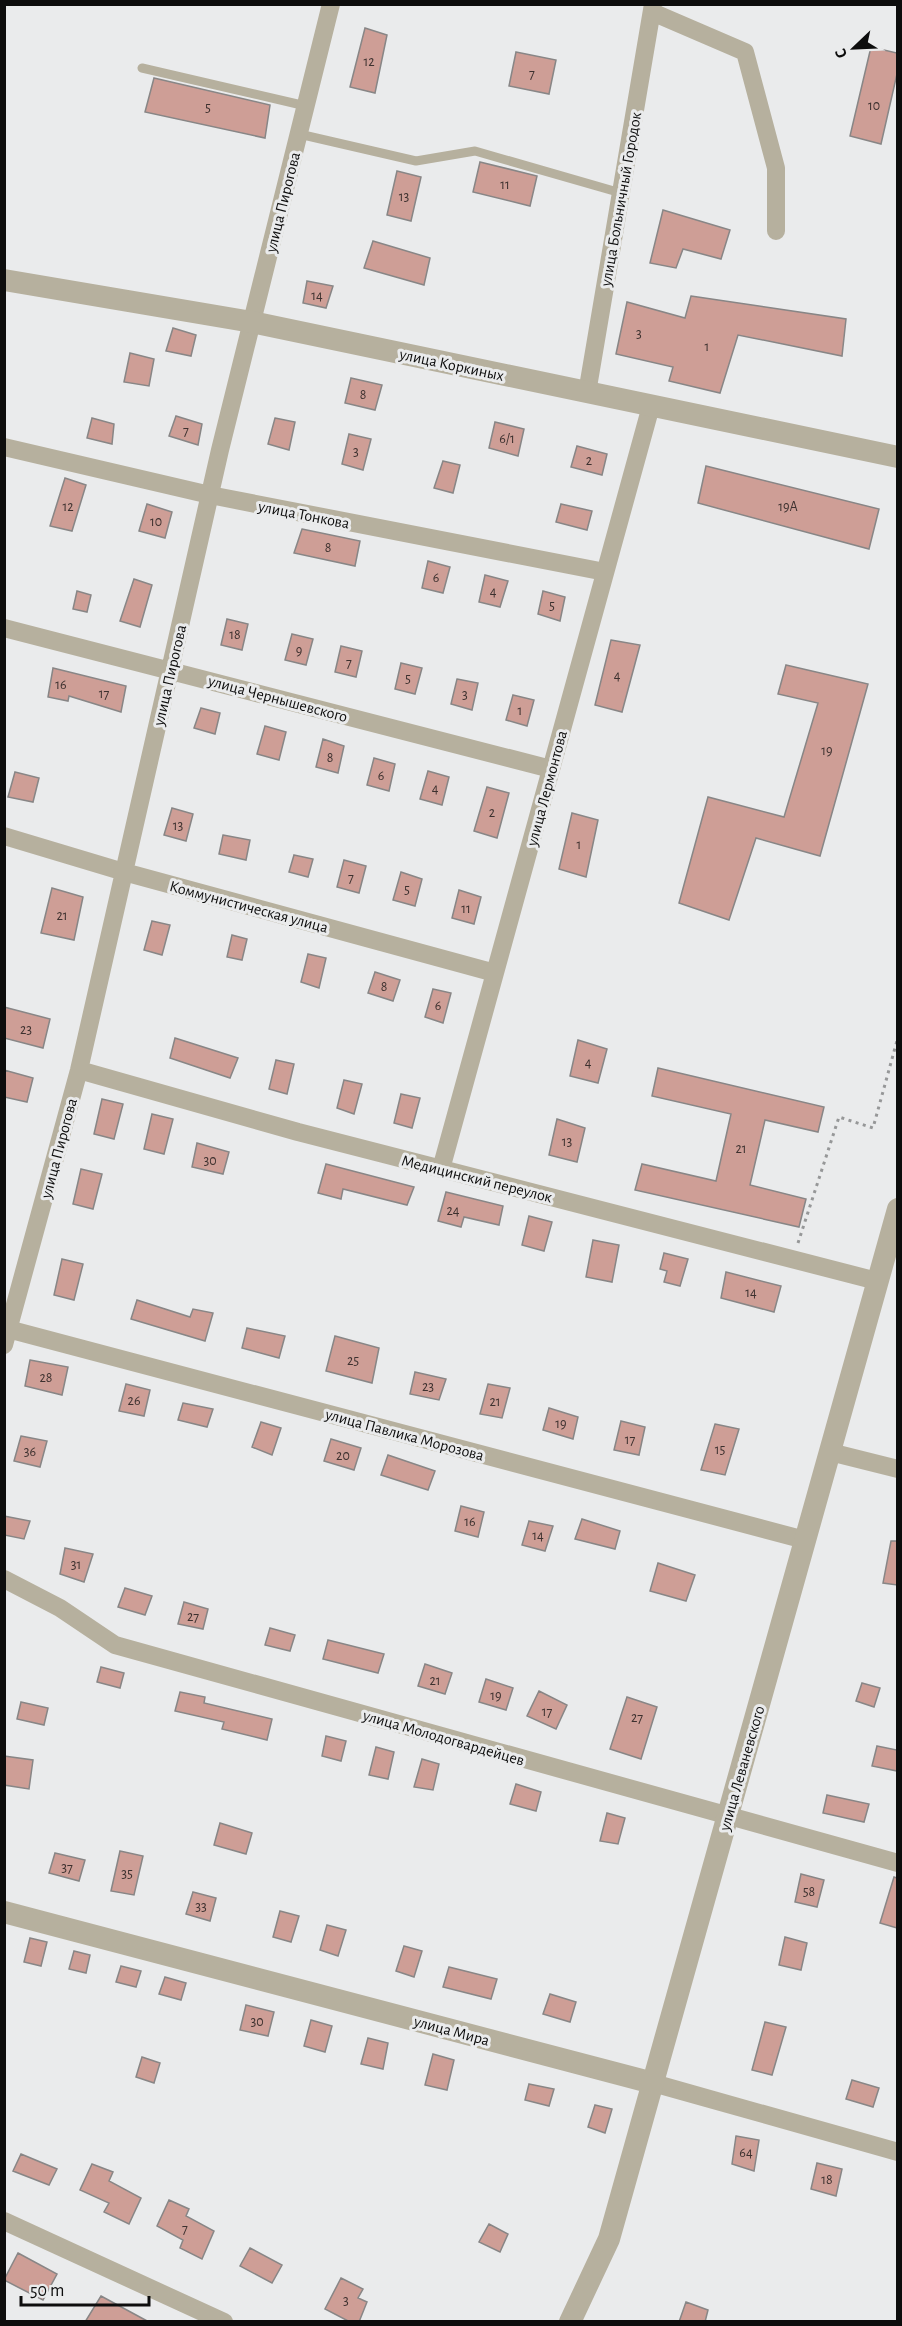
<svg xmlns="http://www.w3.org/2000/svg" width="902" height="2326" font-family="'Alegreya Sans',sans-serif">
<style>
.building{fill:#ce9e96;stroke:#888686;stroke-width:1.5}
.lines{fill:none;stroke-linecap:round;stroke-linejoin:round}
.path{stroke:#969798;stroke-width:3;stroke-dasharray:3 4.5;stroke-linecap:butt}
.service{stroke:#b6b09e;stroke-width:9}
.minor{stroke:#b6b09e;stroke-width:18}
.tertiary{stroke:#b6b09e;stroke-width:22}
.labels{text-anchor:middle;stroke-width:6;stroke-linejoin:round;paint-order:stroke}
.number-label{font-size:14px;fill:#3d312f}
.street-label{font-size:16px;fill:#0d0d0d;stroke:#eaebec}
</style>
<rect width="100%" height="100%" fill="#eaebec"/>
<path class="building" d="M 365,28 L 387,35 L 375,93 L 350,87 Z
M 871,47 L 897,53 L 897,74 L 881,144 L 850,136 Z
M 516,52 L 556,60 L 549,94 L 509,86 Z
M 154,78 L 270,105 L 265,138 L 145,112 Z
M 480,162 L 537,176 L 530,206 L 473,192 Z
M 397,171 L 421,177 L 411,221 L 387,215 Z
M 663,210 L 730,230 L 721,259 L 683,249 L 676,268 L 650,263 Z
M 373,241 L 430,258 L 424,285 L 364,268 Z
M 307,281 L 333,286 L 326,308 L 303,303 Z
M 691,296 L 846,319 L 842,356 L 738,335 L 720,393 L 669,381 L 673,367 L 616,354 L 627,302 L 685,318 Z
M 173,328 L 196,335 L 191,356 L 166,351 Z
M 130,353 L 154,359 L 149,386 L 124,382 Z
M 351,378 L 382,385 L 375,410 L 345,403 Z
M 176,416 L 202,424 L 198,445 L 169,436 Z
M 92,418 L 114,424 L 112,444 L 87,438 Z
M 275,418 L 295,422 L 289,450 L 268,444 Z
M 495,422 L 524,429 L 518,456 L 489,448 Z
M 349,434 L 371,439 L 363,470 L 342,464 Z
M 577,446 L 607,454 L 602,475 L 571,467 Z
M 443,461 L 460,465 L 453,493 L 434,488 Z
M 706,466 L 879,509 L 869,549 L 698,503 Z
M 65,478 L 86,485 L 72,531 L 50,526 Z
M 147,504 L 172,512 L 165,538 L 139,531 Z
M 561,504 L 592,511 L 587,530 L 556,522 Z
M 302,529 L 360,541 L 355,566 L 294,553 Z
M 428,561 L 450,567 L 443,593 L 422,588 Z
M 485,575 L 508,581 L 500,607 L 479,602 Z
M 134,579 L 152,585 L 140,627 L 120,621 Z
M 77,591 L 91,595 L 87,612 L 73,609 Z
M 543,591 L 565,597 L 560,621 L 538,614 Z
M 227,619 L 248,624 L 242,650 L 221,645 Z
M 292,634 L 313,639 L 306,665 L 285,660 Z
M 611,640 L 640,645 L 622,712 L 595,705 Z
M 341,646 L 362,651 L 356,677 L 335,672 Z
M 401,663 L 422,668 L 415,694 L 395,689 Z
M 786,665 L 868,684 L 820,856 L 756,838 L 729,920 L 679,903 L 708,797 L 784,817 L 818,703 L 778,694 Z
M 53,668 L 126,686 L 121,712 L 69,696 L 68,701 L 48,697 Z
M 457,679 L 478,683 L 472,710 L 451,704 Z
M 513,695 L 534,700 L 527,726 L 506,720 Z
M 201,708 L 220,713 L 215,734 L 194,728 Z
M 265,726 L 286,732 L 279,760 L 257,754 Z
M 323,739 L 344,746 L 338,773 L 316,767 Z
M 374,758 L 395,764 L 389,791 L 367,785 Z
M 428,771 L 449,777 L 442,805 L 420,799 Z
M 15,772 L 39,778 L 33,802 L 8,797 Z
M 487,787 L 509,793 L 497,838 L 474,831 Z
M 172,808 L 193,814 L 186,841 L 164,835 Z
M 572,813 L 598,820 L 586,877 L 559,869 Z
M 223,835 L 250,840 L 246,860 L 219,854 Z
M 294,855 L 313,859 L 308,877 L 289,872 Z
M 344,860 L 366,866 L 359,893 L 337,887 Z
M 401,872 L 422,879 L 415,906 L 393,900 Z
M 52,888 L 83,897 L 74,940 L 41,933 Z
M 459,890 L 481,897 L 474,924 L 452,918 Z
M 152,921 L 170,925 L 162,955 L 144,950 Z
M 232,935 L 247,939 L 242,960 L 227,957 Z
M 308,954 L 326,958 L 319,988 L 301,982 Z
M 375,972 L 400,980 L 393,1001 L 368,993 Z
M 433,989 L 451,993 L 443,1023 L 425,1017 Z
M 4,1007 L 50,1019 L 43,1048 L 4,1038 Z
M 175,1038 L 238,1058 L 230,1078 L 170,1058 Z
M 578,1040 L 607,1049 L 598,1083 L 570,1076 Z
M 276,1060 L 294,1064 L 287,1094 L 269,1089 Z
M 658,1068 L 824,1107 L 818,1132 L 765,1120 L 750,1185 L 806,1199 L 799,1227 L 635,1190 L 642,1164 L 716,1181 L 731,1114 L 652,1096 Z
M 4,1070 L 33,1078 L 27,1102 L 4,1097 Z
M 344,1080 L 362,1084 L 354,1114 L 337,1108 Z
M 401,1094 L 420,1098 L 412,1128 L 394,1123 Z
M 102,1099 L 123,1104 L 114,1139 L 94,1134 Z
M 152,1114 L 173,1119 L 164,1154 L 144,1149 Z
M 557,1119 L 585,1128 L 577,1162 L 549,1155 Z
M 197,1143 L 229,1152 L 223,1174 L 192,1167 Z
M 326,1164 L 414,1187 L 407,1205 L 343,1189 L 341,1199 L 318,1193 Z
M 81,1169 L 102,1174 L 93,1209 L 73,1204 Z
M 446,1192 L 503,1206 L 499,1225 L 464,1217 L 461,1227 L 438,1221 Z
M 529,1216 L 552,1222 L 544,1251 L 522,1245 Z
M 593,1240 L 619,1245 L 612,1282 L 586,1277 Z
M 664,1253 L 688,1259 L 680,1286 L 664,1282 L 667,1271 L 660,1269 Z
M 62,1259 L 83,1264 L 74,1300 L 54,1295 Z
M 726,1272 L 781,1286 L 774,1312 L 721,1298 Z
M 137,1300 L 190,1317 L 193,1309 L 213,1313 L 205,1341 L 131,1319 Z
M 247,1328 L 285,1336 L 279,1358 L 242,1348 Z
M 335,1336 L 379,1348 L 372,1383 L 326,1371 Z
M 30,1360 L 68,1367 L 62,1395 L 25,1386 Z
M 415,1372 L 446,1379 L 439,1400 L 410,1394 Z
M 126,1384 L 150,1390 L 144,1416 L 119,1411 Z
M 488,1384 L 510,1388 L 502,1418 L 480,1414 Z
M 183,1403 L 213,1409 L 207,1427 L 178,1420 Z
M 549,1408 L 578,1417 L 573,1439 L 543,1430 Z
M 621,1421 L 645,1427 L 639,1455 L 614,1450 Z
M 261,1422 L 281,1428 L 272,1455 L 252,1447 Z
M 715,1424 L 739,1429 L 725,1475 L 701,1470 Z
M 21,1436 L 47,1441 L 40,1467 L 14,1461 Z
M 331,1439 L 361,1448 L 354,1470 L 324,1461 Z
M 388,1455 L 435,1471 L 428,1490 L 381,1475 Z
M 461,1506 L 484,1512 L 478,1537 L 455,1531 Z
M 4,1516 L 30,1521 L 24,1539 L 4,1535 Z
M 582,1519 L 620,1531 L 615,1549 L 575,1539 Z
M 529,1521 L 553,1526 L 545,1551 L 522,1545 Z
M 891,1541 L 897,1541 L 897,1585 L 883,1583 Z
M 65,1548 L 93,1554 L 84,1582 L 60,1574 Z
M 658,1563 L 695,1575 L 686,1601 L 650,1591 Z
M 125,1588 L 152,1596 L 145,1615 L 118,1607 Z
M 184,1602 L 208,1609 L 203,1629 L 178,1624 Z
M 270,1628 L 295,1635 L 290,1651 L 265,1645 Z
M 328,1640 L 384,1654 L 378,1673 L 323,1659 Z
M 425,1664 L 452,1673 L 445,1694 L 418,1686 Z
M 101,1667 L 124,1673 L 120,1688 L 97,1682 Z
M 486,1679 L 513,1688 L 506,1710 L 479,1702 Z
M 862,1683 L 880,1688 L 874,1707 L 856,1701 Z
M 539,1691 L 567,1705 L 556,1729 L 527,1716 Z
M 180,1692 L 205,1697 L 204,1703 L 272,1719 L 267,1740 L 222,1729 L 224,1722 L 175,1711 Z
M 627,1697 L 657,1707 L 641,1759 L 610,1749 Z
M 21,1702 L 48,1708 L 44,1725 L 17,1719 Z
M 326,1736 L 346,1741 L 341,1761 L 322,1756 Z
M 877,1746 L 897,1750 L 897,1771 L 872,1766 Z
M 376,1747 L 394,1752 L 388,1779 L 369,1775 Z
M 4,1756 L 33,1760 L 29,1789 L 4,1785 Z
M 422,1759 L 439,1764 L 433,1790 L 414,1787 Z
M 516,1784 L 541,1792 L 536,1811 L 510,1804 Z
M 827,1795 L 869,1804 L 864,1822 L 823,1813 Z
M 607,1813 L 625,1818 L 618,1844 L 600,1841 Z
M 220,1823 L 252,1833 L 246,1854 L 214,1845 Z
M 120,1851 L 143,1856 L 134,1895 L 111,1891 Z
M 55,1853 L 85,1860 L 79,1881 L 49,1873 Z
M 801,1874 L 824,1880 L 817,1907 L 795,1902 Z
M 894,1877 L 897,1878 L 897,1928 L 880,1923 Z
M 193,1892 L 216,1898 L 210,1921 L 186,1914 Z
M 280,1911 L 299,1916 L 291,1942 L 273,1937 Z
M 327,1925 L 346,1930 L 338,1956 L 320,1950 Z
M 785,1937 L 807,1943 L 801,1970 L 779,1965 Z
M 30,1938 L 47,1942 L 41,1966 L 24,1962 Z
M 404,1946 L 422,1951 L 414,1977 L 396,1971 Z
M 74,1951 L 90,1955 L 86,1973 L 69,1969 Z
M 121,1966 L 141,1971 L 136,1987 L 116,1982 Z
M 449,1967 L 497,1979 L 491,1999 L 443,1987 Z
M 165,1977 L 186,1983 L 181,2000 L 159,1994 Z
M 550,1994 L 576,2002 L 570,2022 L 543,2014 Z
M 246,2005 L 274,2012 L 268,2036 L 240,2030 Z
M 311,2020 L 332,2026 L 325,2052 L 304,2046 Z
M 765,2022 L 786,2027 L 772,2075 L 752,2070 Z
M 368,2038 L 388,2043 L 383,2069 L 361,2064 Z
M 433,2054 L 454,2060 L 447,2090 L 425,2085 Z
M 142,2057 L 160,2063 L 154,2083 L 136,2077 Z
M 852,2080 L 879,2088 L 873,2107 L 846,2099 Z
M 529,2084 L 554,2089 L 549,2106 L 525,2100 Z
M 595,2105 L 612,2109 L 605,2133 L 588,2127 Z
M 736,2136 L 759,2140 L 754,2171 L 732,2164 Z
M 21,2154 L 57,2169 L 49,2185 L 13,2171 Z
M 817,2163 L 842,2169 L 836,2196 L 811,2189 Z
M 92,2164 L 113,2172 L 109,2181 L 141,2198 L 129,2224 L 104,2212 L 109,2203 L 80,2190 Z
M 169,2200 L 189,2209 L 186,2216 L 214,2231 L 202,2259 L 180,2248 L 183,2240 L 157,2226 Z
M 489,2224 L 508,2234 L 500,2252 L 479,2242 Z
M 250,2248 L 282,2265 L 272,2283 L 240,2266 Z
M 18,2253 L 57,2274 L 43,2300 L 4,2280 Z
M 341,2278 L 363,2289 L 358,2298 L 367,2302 L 359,2322 L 350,2322 L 325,2309 Z
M 101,2296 L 149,2322 L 85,2322 Z
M 686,2302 L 708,2310 L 705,2322 L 679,2322 Z"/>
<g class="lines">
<path class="path" d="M 798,1243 L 839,1117 L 873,1128 L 898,1037"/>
<path class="service" d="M 142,68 L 306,106
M 299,134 L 416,161 L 475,151 L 621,193"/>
<path class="minor" d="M 652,12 L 745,52 L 776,168 L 776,231
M 587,393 L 653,4
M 4,447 L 210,495 L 605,572
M 4,628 L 551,769
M 4,836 L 124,872 L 495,973
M 79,1070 L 298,1132 L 877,1281
M 441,1169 L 651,406
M 4,1328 L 805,1540
M 4,1345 L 79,1070 L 220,450 L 331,4
M 830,1452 L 898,1469
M 4,1579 L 60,1608 L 115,1645 L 898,1863
M 653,2083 L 898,2152
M 4,2221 L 224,2322"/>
<path class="tertiary" d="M 4,280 L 252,322 L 898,457
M 4,1912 L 653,2083
M 570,2322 L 609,2239 L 898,1209"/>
</g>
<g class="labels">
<g class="number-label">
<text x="369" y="66">12</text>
<text x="532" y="78">7</text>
<text x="874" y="110">10</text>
<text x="208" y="112">5</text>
<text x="505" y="189">11</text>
<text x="404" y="201">13</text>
<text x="317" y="300">14</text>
<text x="639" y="338">3</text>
<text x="707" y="351">1</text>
<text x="363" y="399">8</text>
<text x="186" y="435">7</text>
<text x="507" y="443">6/1</text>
<text x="356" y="456">3</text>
<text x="589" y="465">2</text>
<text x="68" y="511">12</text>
<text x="788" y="511">19А</text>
<text x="156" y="526">10</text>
<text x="328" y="552">8</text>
<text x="436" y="582">6</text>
<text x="493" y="596">4</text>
<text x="552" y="610">5</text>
<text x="235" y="639">18</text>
<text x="299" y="655">9</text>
<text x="349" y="667">7</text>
<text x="617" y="680">4</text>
<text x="408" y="683">5</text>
<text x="61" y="689">16</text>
<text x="104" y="698">17</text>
<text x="465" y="699">3</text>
<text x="520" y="715">1</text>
<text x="827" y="755">19</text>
<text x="330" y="762">8</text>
<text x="381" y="780">6</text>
<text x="435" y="793">4</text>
<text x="492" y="817">2</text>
<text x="178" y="830">13</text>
<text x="579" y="849">1</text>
<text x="351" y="882">7</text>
<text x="407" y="894">5</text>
<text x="466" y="913">11</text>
<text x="62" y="920">21</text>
<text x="384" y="991">8</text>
<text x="438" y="1010">6</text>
<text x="26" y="1034">23</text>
<text x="588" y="1067">4</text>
<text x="567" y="1146">13</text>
<text x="741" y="1153">21</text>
<text x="210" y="1165">30</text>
<text x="453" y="1215">24</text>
<text x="751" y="1297">14</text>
<text x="353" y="1365">25</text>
<text x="46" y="1382">28</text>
<text x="428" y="1391">23</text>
<text x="134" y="1405">26</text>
<text x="495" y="1406">21</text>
<text x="561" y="1428">19</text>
<text x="630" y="1444">17</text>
<text x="720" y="1454">15</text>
<text x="30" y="1456">36</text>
<text x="343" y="1460">20</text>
<text x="470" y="1526">16</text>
<text x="538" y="1540">14</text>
<text x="76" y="1569">31</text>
<text x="193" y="1621">27</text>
<text x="435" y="1685">21</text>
<text x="496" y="1700">19</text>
<text x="547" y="1716">17</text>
<text x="637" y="1722">27</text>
<text x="67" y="1872">37</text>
<text x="127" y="1878">35</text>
<text x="809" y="1896">58</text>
<text x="201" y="1911">33</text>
<text x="257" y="2026">30</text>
<text x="746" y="2157">64</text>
<text x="827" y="2184">18</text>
<text x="185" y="2233">7</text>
<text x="346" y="2305">3</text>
</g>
<g class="street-label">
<text transform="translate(620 199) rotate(-80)" y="6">улица Больничный Городок</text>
<text transform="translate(282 202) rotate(-76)" y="6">улица Пирогова</text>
<text transform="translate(452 364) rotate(12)" y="6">улица Коркиных</text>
<text transform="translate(304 514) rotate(11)" y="6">улица Тонкова</text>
<text transform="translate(169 675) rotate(-77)" y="6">улица Пирогова</text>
<text transform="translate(278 698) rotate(15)" y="6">улица Чернышевского</text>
<text transform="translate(546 788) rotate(-75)" y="6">улица Лермонтова</text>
<text transform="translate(249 906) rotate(15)" y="6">Коммунистическая улица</text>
<text transform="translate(58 1148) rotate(-75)" y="6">улица Пирогова</text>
<text transform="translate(477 1178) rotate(14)" y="6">Медицинский переулок</text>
<text transform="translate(405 1434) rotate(15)" y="6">улица Павлика Морозова</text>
<text transform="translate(444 1737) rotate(16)" y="6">улица Молодогвардейцев</text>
<text transform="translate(741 1768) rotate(-74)" y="6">улица Леваневского</text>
<text transform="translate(452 2030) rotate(15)" y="6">улица Мира</text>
</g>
</g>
<rect width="902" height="2326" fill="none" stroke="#0d0d0d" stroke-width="12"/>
<g transform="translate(854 48) rotate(247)" stroke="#eaebec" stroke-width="4.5" paint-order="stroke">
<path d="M0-4.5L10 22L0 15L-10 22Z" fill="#0d0d0d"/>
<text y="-9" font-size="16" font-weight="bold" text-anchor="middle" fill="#0d0d0d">С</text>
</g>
<path d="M21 2296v9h128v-9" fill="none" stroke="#0d0d0d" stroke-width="3"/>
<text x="30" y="2296" font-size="18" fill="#0d0d0d" stroke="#eaebec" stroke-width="4.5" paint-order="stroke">50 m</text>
</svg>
